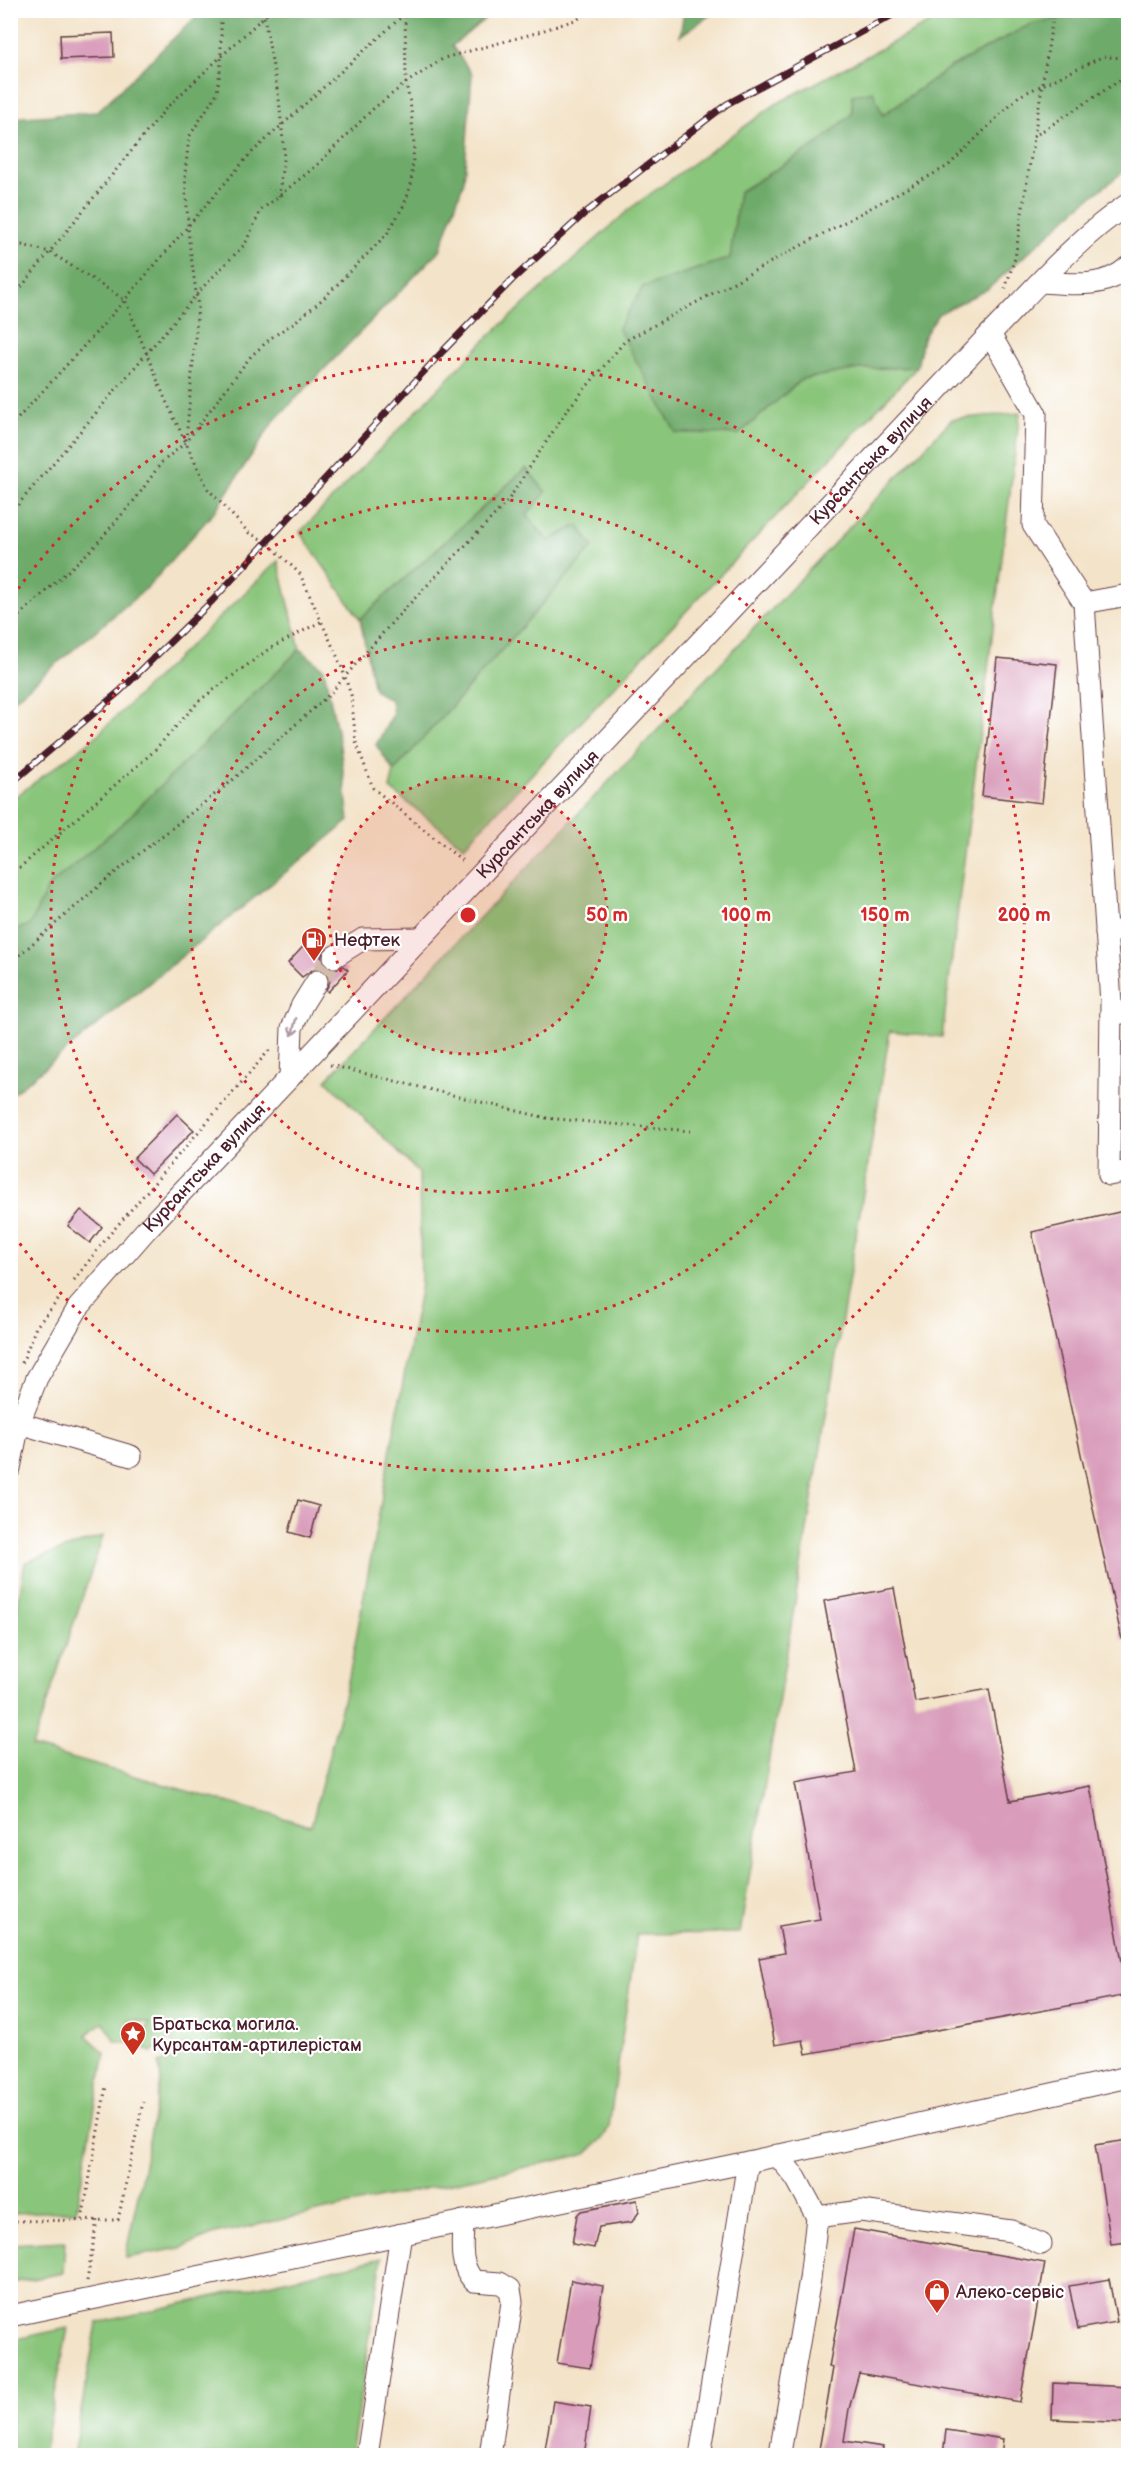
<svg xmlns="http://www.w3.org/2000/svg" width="1139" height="2466" font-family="'Balsamiq Sans',sans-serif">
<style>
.green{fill:#89c57a;stroke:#6a7252;stroke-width:1.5}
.forest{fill:#6eaa6a;stroke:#5c644a;stroke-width:1.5}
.building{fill:#d99dbb}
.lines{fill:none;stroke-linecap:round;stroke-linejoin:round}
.minor-tunnel{stroke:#d1bca9;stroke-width:21;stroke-dasharray:21 10;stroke-linecap:butt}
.minor-casing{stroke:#633c43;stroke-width:23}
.path{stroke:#633c43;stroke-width:3;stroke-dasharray:1.5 4.5;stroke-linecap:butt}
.minor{stroke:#fff;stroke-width:21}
.rail-casing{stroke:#4a1f2b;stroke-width:7}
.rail{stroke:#fff;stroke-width:4.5;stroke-dasharray:14;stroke-linecap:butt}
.oneway{stroke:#ae9aa0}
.ring{fill:none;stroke:#d62828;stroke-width:3;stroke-dasharray:3 6}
.labels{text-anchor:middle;stroke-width:4.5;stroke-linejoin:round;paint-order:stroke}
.street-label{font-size:18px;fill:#4a1f2b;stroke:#fff}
.poi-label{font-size:18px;fill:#4a1f2b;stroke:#fff;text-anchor:start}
.centre{fill:#d62828;stroke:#fff;stroke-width:3}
.ring-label{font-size:18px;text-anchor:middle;font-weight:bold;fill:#d62828;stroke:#fff;stroke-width:4.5;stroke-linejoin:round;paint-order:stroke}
</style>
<rect width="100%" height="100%" fill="#fff"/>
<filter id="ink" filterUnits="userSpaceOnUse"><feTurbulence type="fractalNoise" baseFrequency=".0167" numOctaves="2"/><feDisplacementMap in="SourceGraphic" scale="12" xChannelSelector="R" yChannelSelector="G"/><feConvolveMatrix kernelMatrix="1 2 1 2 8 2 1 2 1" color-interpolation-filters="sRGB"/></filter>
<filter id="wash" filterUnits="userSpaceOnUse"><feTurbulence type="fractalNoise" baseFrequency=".008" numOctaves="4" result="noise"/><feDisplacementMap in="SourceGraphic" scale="24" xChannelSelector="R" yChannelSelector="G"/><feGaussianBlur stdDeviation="1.35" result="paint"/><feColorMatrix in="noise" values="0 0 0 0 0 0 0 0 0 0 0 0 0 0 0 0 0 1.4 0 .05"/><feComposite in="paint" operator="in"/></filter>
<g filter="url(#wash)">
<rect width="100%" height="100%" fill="#f3e3c8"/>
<path class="green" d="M 952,11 L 1095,11 L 1031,24 L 949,68 L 882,115 L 852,95 L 852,114 L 819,143 L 739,192 L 730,258 L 643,287 L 739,434 L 802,379 L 859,369 L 917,367 L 464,846 L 390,789 L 394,771 L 593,547 L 578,525 L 548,541 L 527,515 L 525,469 L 360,619 L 300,532 L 489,336 L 632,207 L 776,104 Z
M 1020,413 L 942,1037 L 890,1031 L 740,1933 L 637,1934 L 609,2127 L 603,2138 L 586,2154 L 215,2234 L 180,2248 L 125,2258 L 161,2081 L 159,2063 L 179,2057 L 170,2039 L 151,2052 L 141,2045 L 149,2023 L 129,2020 L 129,2043 L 115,2042 L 104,2022 L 86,2035 L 105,2053 L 76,2211 L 11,2213 L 10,1651 L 25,1562 L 103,1536 L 32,1747 L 311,1826 L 349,1677 L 421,1284 L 419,1173 L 326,1080 L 952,419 Z
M 278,561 L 300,649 L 124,822 L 48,887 L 30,926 L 11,931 L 11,800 L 93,739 Z
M 65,2241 L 63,2273 L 11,2283 L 11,2244 Z
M 382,2258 L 351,2455 L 73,2455 L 97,2323 Z
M 68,2328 L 43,2455 L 11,2455 L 11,2340 Z"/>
<path class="forest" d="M 202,11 L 485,11 L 489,16 L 452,46 L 472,74 L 464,181 L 440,250 L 273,422 L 215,511 L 148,587 L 11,702 L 11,118 L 97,112 Z
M 684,11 L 684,10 L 716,11 L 680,36 Z
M 1095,11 L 1128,11 L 1128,168 L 1075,210 L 988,289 L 938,314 L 923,338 L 917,367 L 859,369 L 802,379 L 739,434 L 676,433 L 618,328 L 643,287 L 730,258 L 739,192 L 819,143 L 852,114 L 852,95 L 873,91 L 883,115 L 949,68 L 1031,24 Z
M 526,468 L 546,492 L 527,515 L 548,541 L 578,525 L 593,547 L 394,771 L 376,745 L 393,714 L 391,700 L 374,690 L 360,619 Z
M 300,649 L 324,669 L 340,745 L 349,821 L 11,1095 L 11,931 L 30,925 L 48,887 L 124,822 Z"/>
<g id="blocks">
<path class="building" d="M 113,33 L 114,57 L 61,59 L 60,35 Z
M 997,658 L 1057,664 L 1042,803 L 982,796 Z
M 312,937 L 325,949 L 321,957 L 324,964 L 334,970 L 343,966 L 348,970 L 328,992 L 326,990 L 330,981 L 324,971 L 312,970 L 302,977 L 288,963 Z
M 177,1114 L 194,1130 L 150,1174 L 134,1158 Z
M 81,1210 L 102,1227 L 90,1243 L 68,1226 Z
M 1128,1210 L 1128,1639 L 1122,1640 L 1032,1232 Z
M 298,1500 L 319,1506 L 310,1538 L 289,1532 Z
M 894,1588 L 915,1702 L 989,1689 L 1010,1801 L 1090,1786 L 1128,1995 L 806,2054 L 803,2040 L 775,2045 L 759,1958 L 784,1953 L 779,1926 L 820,1919 L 795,1783 L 856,1772 L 824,1601 Z
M 1128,2140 L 1128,2242 L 1111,2244 L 1095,2145 Z
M 637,2200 L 639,2212 L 632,2222 L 599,2227 L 594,2248 L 572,2244 L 577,2215 L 581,2211 Z
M 854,2229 L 1045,2263 L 1020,2402 L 859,2373 L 849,2409 L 844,2441 L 883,2447 L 882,2456 L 818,2456 L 833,2368 L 829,2367 Z
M 1109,2279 L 1117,2322 L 1078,2329 L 1069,2286 Z
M 571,2280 L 603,2286 L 590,2368 L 557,2363 Z
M 1053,2383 L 1128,2387 L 1128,2423 L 1052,2419 Z
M 553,2401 L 591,2407 L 584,2456 L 544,2456 Z
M 946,2430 L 1003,2439 L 1001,2456 L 943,2456 Z"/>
</g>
</g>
<g filter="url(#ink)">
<use href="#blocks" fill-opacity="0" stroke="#633c43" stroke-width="1.5"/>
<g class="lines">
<path class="minor-tunnel" d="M 317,981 L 334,957"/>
<defs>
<g id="minor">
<path d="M 1042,282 C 1070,284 1106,289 1128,267"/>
<path d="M 990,334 L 1036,414 L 1033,525 L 1084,603 L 1111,1003 L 1109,1175 L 1128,1171"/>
<path d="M 1084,603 L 1128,595"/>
<path d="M 1106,933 L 1128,929"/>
<path d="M 334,957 L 363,939 L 421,938"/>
<path d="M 1111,1015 L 1128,1012"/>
<path d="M 290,1077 L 292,1028 L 302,1005 L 317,981"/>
<path d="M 19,1423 L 131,1456"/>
<path id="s1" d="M 10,1468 L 19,1423 L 37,1378 L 78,1308 L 146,1230 L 990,334 C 1034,289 1076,239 1128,204"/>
<path d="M 817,2217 L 861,2211 L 1011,2231 L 1041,2244"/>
<path d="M 463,2221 C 463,2243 458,2264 474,2281 L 500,2283 L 510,2289 L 512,2302 L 490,2456"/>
<path d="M 10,2316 L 748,2162 L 1128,2077"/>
<path d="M 367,2456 L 401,2234"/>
<path d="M 700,2456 L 748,2162"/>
<path d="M 776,2456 L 780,2453 L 810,2279 L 817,2217 L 796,2178 L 777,2155"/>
</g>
</defs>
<use href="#minor" class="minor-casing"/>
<path class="path" d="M 264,17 L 279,99 L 284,151 L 279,196
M 1033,137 L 1128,75
M 10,242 L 50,252 L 125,300 L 165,399 L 208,489 L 249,533 L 267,542 L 300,574 L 341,665 L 351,695 L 356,742 L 373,788 L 465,863
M 1005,289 L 1015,258 L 1054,10
M 10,301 L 167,107 L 271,10
M 10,427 L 104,324 L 250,154 L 409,10
M 186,440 L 198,307 L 189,241 L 185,174 L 189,137 L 217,93 L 221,64 L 221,10
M 10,514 L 203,287 L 245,244 L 261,210 L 315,167 L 374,108 L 406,83 L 444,58 L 532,34 L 578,19 L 591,10
M 10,624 L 93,548 L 137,497 L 161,463 L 186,442 L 251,356 L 271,338 L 296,321 L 324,298 L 387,234 L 404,205 L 411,185 L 414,146 L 411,108 L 406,83 L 405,10
M 10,876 L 152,753 L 200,700 L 269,649 L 322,621
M 10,963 L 107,879 L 228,784 L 329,695 L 395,619 L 507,502 L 567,410 L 625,341 L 948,166 L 1019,96 L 1102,57 L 1128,58
M 330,1065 L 546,1118 L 690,1131
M 74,1280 L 110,1234 L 272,1047
M 22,1363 L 36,1327 L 59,1299
M 82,2220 L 106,2086
M 10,2221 L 118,2220 L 143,2102
M 87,2281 L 97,2220"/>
<use href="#minor" class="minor"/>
<defs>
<path id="rail" d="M 10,784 L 120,691 L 213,600 L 443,351 L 512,280 L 585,213 L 727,104 L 902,10"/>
</defs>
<use href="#rail" class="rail-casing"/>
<use href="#rail" class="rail"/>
</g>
<defs><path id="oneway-shaft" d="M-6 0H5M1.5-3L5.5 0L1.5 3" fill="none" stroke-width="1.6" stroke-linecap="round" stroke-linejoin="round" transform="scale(1.5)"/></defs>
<use class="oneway" href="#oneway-shaft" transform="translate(294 1027) rotate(104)"/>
</g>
<circle cx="468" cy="915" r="139" fill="#d62828" fill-opacity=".12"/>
<g class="ring">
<circle cx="468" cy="915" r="139"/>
<circle cx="468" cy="915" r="278"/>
<circle cx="468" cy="915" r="417"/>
<path d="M13 596A556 556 0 1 1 13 1234"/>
</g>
<defs>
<symbol id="fuel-pin" viewBox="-11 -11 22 30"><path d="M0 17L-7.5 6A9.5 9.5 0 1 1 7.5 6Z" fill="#c8321e" stroke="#fff"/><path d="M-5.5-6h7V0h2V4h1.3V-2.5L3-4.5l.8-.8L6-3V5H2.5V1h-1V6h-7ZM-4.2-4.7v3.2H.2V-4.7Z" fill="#fff"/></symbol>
<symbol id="sight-pin" viewBox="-11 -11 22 30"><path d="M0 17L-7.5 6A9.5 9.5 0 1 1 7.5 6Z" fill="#c8321e" stroke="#fff"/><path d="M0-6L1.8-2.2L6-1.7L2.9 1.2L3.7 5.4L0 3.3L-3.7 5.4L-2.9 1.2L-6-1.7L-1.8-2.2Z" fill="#fff"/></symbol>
<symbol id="shop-pin" viewBox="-11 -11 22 30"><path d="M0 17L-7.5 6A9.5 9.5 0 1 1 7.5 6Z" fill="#c8321e" stroke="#fff"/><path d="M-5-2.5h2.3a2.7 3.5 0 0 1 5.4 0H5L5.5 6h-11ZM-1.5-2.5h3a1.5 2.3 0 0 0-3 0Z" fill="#fff"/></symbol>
</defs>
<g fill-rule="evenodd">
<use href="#fuel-pin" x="299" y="925" width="30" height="40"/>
<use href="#sight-pin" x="118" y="2019" width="30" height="40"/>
<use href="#shop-pin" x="922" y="2277" width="30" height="40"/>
</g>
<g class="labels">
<g class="street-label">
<text dy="6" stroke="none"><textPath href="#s1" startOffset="1336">Курсантська вулиця</textPath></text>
<text dy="6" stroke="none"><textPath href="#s1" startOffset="850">Курсантська вулиця</textPath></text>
<text dy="6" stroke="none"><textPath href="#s1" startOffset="364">Курсантська вулиця</textPath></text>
</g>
<g class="poi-label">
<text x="334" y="946">Нефтек</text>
<text x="152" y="2030">Братьска могила.<tspan x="152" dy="21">Курсантам-артилерістам</tspan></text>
<text x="956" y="2298">Алеко-сервіс</text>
</g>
</g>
<circle cx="468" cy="915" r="9" class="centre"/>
<g class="ring-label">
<text x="607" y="921">50 m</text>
<text x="746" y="921">100 m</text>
<text x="885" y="921">150 m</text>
<text x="1024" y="921">200 m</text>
</g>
<rect width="1139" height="2466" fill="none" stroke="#fff" stroke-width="36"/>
</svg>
